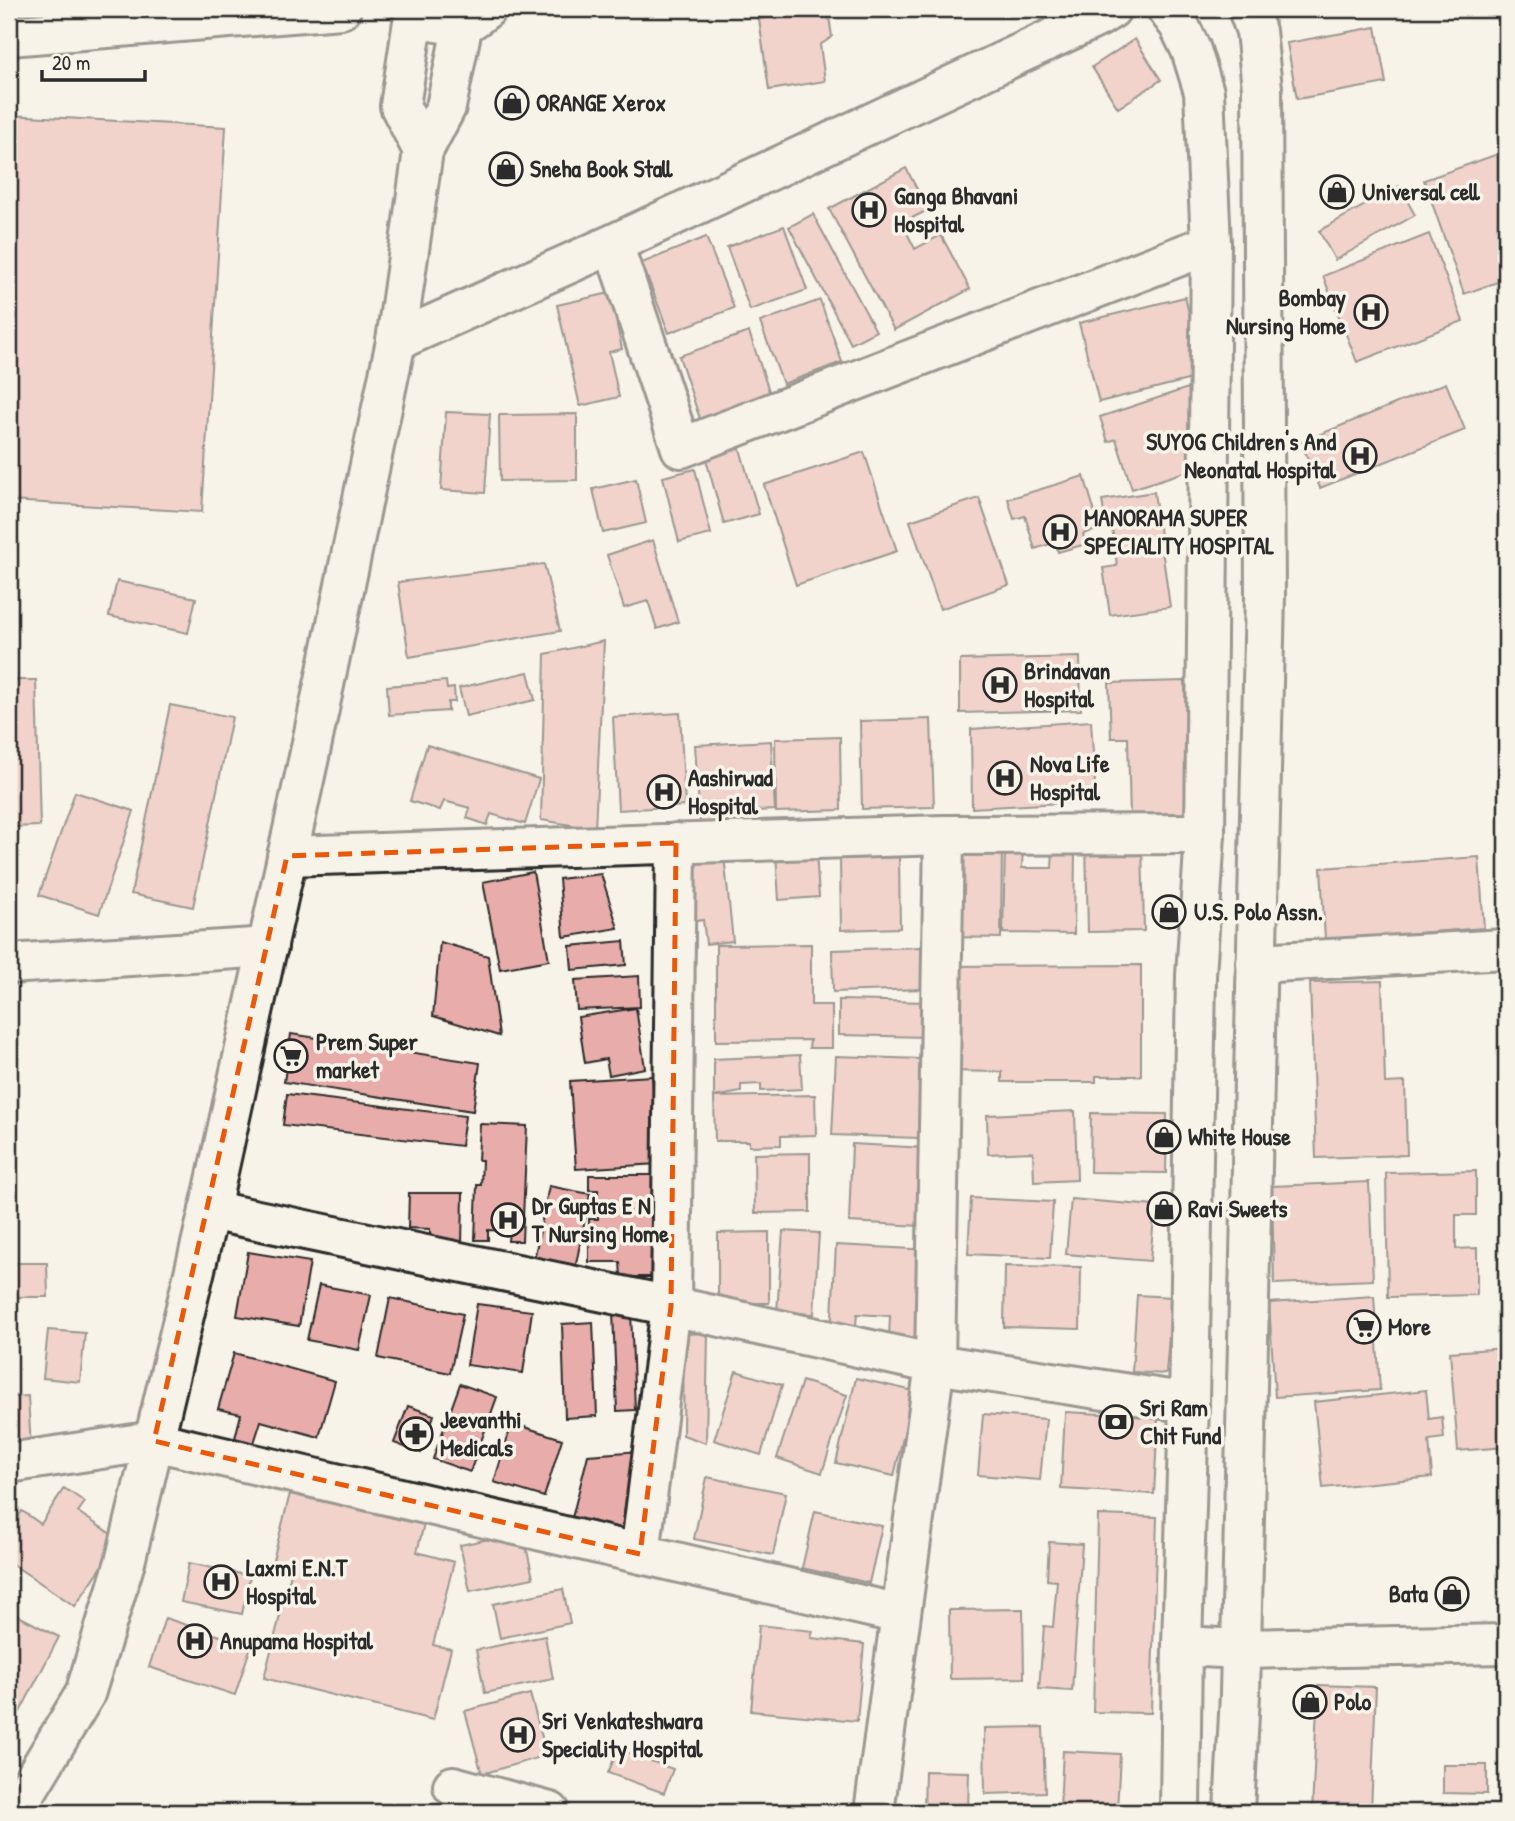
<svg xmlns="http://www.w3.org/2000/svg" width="1515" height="1821" font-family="'Patrick Hand',sans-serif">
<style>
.building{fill:#e8adaa;stroke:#2b2b2b;stroke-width:2}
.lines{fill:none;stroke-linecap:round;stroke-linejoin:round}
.street-casing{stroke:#2b2b2b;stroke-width:44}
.secondary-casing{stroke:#2b2b2b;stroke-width:44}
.primary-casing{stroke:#2b2b2b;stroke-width:44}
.highway-casing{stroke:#2b2b2b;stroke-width:44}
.street{stroke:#f7f3e8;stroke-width:38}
.secondary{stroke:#f7f3e8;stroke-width:38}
.primary{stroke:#f7f3e8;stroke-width:38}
.highway{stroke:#f7f3e8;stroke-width:38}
.marked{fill:none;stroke:#e8590c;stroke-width:5;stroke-dasharray:14 9;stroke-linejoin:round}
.labels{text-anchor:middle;stroke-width:7;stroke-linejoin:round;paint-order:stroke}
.poi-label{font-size:24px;font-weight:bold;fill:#2b2b2b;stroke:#f7f3e8;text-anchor:start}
</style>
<rect width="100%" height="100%" fill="#f7f3e8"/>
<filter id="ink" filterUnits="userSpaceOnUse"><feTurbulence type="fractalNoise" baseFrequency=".0143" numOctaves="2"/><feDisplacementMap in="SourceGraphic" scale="14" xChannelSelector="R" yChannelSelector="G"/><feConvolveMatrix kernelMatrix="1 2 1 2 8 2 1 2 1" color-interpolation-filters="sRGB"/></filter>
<g filter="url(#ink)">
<path class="building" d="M 828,9 L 832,37 L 820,45 L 825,81 L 769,90 L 759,19 Z
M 1376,27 L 1386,83 L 1297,99 L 1287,43 Z
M 1135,39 L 1161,80 L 1118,108 L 1092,67 Z
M 9,115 L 226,127 L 202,512 L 9,501 Z
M 1498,154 L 1506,177 L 1506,279 L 1464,294 L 1424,180 Z
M 906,168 L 928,210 L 902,223 L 915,249 L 941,235 L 970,289 L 894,330 L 829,209 Z
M 1399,186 L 1415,215 L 1335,260 L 1319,231 Z
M 813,214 L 876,331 L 851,344 L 789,227 Z
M 784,226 L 807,290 L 750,310 L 727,247 Z
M 1429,234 L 1463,321 L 1357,362 L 1323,276 Z
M 706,237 L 734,308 L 669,333 L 642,263 Z
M 610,293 L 622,349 L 609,352 L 619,397 L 580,406 L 557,305 Z
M 1185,297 L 1204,376 L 1099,402 L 1079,323 Z
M 820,300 L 842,362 L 783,384 L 760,322 Z
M 749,332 L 772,400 L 702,425 L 679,356 Z
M 1446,383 L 1465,430 L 1320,488 L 1301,442 Z
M 1188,388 L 1194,408 L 1191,470 L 1132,489 L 1116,439 L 1108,442 L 1100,417 Z
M 446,412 L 490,414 L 485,493 L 441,490 Z
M 577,414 L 577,480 L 500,481 L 499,415 Z
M 738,442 L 759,514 L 724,524 L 704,452 Z
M 864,452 L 897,551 L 796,585 L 764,485 Z
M 695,469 L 711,534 L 679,542 L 663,477 Z
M 1084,476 L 1100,529 L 1083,534 L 1086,544 L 1058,552 L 1056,542 L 1035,549 L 1025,516 L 1014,519 L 1008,499 Z
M 636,479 L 646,523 L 603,533 L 593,489 Z
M 1154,492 L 1170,607 L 1110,615 L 1103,568 L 1117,566 L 1111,520 L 1105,521 L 1102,500 Z
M 979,498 L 1009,585 L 940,609 L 910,521 Z
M 653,540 L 678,622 L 657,629 L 648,601 L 624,608 L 607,555 Z
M 544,564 L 560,631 L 409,657 L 398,582 Z
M 117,581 L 196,598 L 188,633 L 109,616 Z
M 604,641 L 595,829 L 541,820 L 545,654 Z
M 1080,657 L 1081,710 L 960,713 L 960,660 Z
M 528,672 L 535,700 L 466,716 L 459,688 Z
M 9,680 L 36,680 L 40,826 L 9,827 Z
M 446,681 L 447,689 L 454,688 L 455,702 L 448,702 L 448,711 L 389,715 L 387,686 Z
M 1185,681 L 1188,816 L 1130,818 L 1128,738 L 1111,738 L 1109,683 Z
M 170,705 L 232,717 L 193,907 L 131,894 Z
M 680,713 L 685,806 L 618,810 L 613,717 Z
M 931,719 L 934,807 L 862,809 L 860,721 Z
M 1091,721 L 1096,801 L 972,808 L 971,729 Z
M 840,737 L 841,810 L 776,812 L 775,739 Z
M 771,741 L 775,810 L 731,812 L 732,822 L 700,824 L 695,745 Z
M 427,745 L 539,779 L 525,824 L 491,814 L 487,825 L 467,818 L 470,808 L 444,801 L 440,810 L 410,801 Z
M 75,792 L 134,811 L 99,914 L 39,895 Z
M 1142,843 L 1144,931 L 1088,932 L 1086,844 Z
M 964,847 L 1002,848 L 1001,938 L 951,937 L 960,868 L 964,868 Z
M 1005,848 L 1023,848 L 1022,868 L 1052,868 L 1053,848 L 1075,848 L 1074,934 L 1003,933 Z
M 816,851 L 819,897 L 779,900 L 776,854 Z
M 724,855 L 733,941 L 706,944 L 703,920 L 690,922 L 684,860 Z
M 899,857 L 900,928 L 841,930 L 840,859 Z
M 1479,857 L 1484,928 L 1325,940 L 1321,868 Z
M 533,872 L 549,960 L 500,969 L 483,882 Z
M 601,874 L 618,928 L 564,937 L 559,879 Z
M 624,941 L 626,965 L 572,970 L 570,946 Z
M 440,942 L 488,956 L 499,1036 L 433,1016 Z
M 811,944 L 811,1005 L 832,1005 L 832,1048 L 809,1048 L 810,1040 L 716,1041 L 716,945 Z
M 923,947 L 924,989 L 833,992 L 832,950 Z
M 1141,965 L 1141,1076 L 1096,1076 L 1096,1082 L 1002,1082 L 1002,1072 L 946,1071 L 947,966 Z
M 639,976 L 640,1007 L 577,1010 L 575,980 Z
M 1382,981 L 1385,1083 L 1405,1082 L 1407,1155 L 1316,1158 L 1310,983 Z
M 839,1000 L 928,1002 L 928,1037 L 839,1035 Z
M 636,1008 L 645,1068 L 609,1075 L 606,1059 L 585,1063 L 578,1017 Z
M 291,1034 L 480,1063 L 473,1111 L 284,1082 Z
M 800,1055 L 802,1089 L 761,1091 L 761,1084 L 741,1085 L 741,1092 L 714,1097 L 714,1059 Z
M 836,1056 L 921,1059 L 920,1075 L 932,1076 L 931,1104 L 919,1104 L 918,1138 L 832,1135 Z
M 652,1076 L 658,1164 L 576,1169 L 570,1081 Z
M 287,1094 L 465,1116 L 461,1146 L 283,1125 Z
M 815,1095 L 816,1135 L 781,1136 L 781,1145 L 749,1146 L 749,1141 L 715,1141 L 714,1097 Z
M 1075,1111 L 1077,1180 L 1034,1182 L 1033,1152 L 988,1154 L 987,1115 Z
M 1091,1113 L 1167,1114 L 1166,1173 L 1090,1172 Z
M 480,1124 L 527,1126 L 522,1241 L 508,1241 L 509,1231 L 488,1230 L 488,1240 L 475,1240 L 477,1185 L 481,1185 L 482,1160 L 478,1160 Z
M 852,1144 L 926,1148 L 921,1226 L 849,1222 Z
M 810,1153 L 810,1212 L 755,1213 L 754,1154 Z
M 1476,1171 L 1476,1215 L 1456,1215 L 1456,1249 L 1477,1248 L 1477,1295 L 1388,1297 L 1386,1173 Z
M 589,1175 L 664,1175 L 663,1277 L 621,1277 L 620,1262 L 589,1262 L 589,1219 L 598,1219 L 598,1190 L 589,1190 Z
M 1369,1182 L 1373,1280 L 1274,1284 L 1272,1186 Z
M 549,1186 L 590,1194 L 574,1274 L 533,1265 Z
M 409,1193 L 463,1193 L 462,1246 L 430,1245 L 430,1229 L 408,1228 Z
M 971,1198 L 1053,1202 L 1050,1258 L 968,1254 Z
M 1071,1199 L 1155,1206 L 1150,1261 L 1066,1254 Z
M 783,1231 L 819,1233 L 814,1314 L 777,1312 Z
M 769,1232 L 769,1303 L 718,1303 L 718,1233 Z
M 836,1245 L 932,1250 L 927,1339 L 889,1337 L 890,1316 L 857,1314 L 855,1335 L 831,1334 Z
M 248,1252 L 310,1262 L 299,1326 L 237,1316 Z
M 9,1263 L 47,1263 L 48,1297 L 9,1297 Z
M 1005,1266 L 1081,1267 L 1080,1329 L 1004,1327 Z
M 319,1285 L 371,1295 L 359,1350 L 307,1340 Z
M 1137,1295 L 1172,1297 L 1166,1374 L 1132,1372 Z
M 1374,1296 L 1380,1390 L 1275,1397 L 1269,1303 Z
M 390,1298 L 463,1314 L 450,1373 L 378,1358 Z
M 477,1304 L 532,1311 L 523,1373 L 467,1365 Z
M 613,1312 L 631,1312 L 635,1410 L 617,1411 Z
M 593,1322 L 597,1416 L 565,1418 L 562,1324 Z
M 48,1330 L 85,1333 L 80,1382 L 43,1378 Z
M 708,1333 L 706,1443 L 683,1435 L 684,1334 Z
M 1506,1348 L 1506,1447 L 1458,1451 L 1450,1352 Z
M 234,1353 L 335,1381 L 319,1437 L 261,1421 L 254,1443 L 235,1438 L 241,1414 L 218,1409 Z
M 736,1371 L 782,1385 L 761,1455 L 714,1440 Z
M 856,1378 L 914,1391 L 894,1476 L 836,1463 Z
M 802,1381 L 847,1395 L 822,1473 L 777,1458 Z
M 460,1384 L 497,1397 L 470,1472 L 433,1459 Z
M 1426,1390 L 1429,1419 L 1442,1417 L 1444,1438 L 1429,1440 L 1432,1477 L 1323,1488 L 1314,1402 Z
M 28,1396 L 31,1449 L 9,1450 L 9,1397 Z
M 408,1406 L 434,1415 L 421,1453 L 394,1443 Z
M 1065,1412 L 1158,1417 L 1154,1494 L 1061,1489 Z
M 983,1414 L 1046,1419 L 1040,1480 L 978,1475 Z
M 512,1423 L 562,1439 L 544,1497 L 494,1482 Z
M 640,1451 L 630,1533 L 572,1518 L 588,1455 Z
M 707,1477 L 786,1493 L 773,1555 L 694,1539 Z
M 293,1482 L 426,1516 L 417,1552 L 454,1562 L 433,1645 L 451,1649 L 433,1720 L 264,1678 L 291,1573 L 271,1568 Z
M 64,1488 L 85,1502 L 78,1512 L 120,1540 L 75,1606 L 9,1562 L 9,1523 L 13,1525 L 22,1511 L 41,1524 Z
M 815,1511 L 882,1526 L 869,1583 L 802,1568 Z
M 1098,1515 L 1157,1517 L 1151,1713 L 1093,1712 Z
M 523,1532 L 533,1578 L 470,1591 L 460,1545 Z
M 1049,1542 L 1082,1544 L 1072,1691 L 1039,1689 L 1044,1626 L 1053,1627 L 1057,1581 L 1047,1580 Z
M 189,1563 L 250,1576 L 242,1614 L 181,1602 Z
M 563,1589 L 570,1623 L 500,1638 L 493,1604 Z
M 1023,1609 L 1024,1678 L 950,1679 L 949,1610 Z
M 9,1611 L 59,1637 L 20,1712 L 9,1706 Z
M 165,1618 L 251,1646 L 235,1695 L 149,1667 Z
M 759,1625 L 813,1631 L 811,1638 L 864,1644 L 857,1721 L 751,1711 Z
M 545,1636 L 553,1679 L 485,1693 L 476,1650 Z
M 1318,1685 L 1376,1687 L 1371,1812 L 1312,1812 Z
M 530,1694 L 547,1755 L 482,1774 L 465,1711 Z
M 1043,1727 L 1045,1792 L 985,1794 L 984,1728 Z
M 618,1749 L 673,1769 L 664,1793 L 608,1773 Z
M 1063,1751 L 1120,1754 L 1117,1811 L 1060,1808 Z
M 1499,1762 L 1506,1762 L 1506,1798 L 1499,1798 Z
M 1443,1765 L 1487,1765 L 1487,1794 L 1443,1793 Z
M 925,1771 L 969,1772 L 968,1812 L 924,1812 Z"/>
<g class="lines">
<defs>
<path id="street" d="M 613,244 L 681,448 L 1211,244
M 396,341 L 613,244 L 1098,17 L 1111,9
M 287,856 L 944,835 L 1205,834
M 1256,963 L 1506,949
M 9,964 L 268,947
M 209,1210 L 671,1306 L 935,1364 L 1189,1403
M 9,1463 L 154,1441 L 900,1614
M 640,1554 L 671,1306 L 676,843
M 1182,1646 L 1241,1649 L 1506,1644
M 453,1786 L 550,1812
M 874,1812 L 935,1364 L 944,835"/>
<path id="secondary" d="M 415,9 L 400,106 L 423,151
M 14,1812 L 85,1694 L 125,1562 L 214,1190 L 309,757 L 396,341 L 423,151 L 446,107 L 463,23"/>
<path id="primary" d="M 1167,9 L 1179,25 L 1191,50 L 1204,92 L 1211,244 L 1205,834 L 1196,976 L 1189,1403 L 1182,1646 L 1180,1812
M 1234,1812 L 1240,1694 L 1265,595 L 1262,88 L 1256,31 L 1248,9"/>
<path id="highway" d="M 414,9 C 426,21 450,28 467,22 C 474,19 480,13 486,9
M 9,36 L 341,9"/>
</defs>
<use href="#street" class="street-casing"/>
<use href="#secondary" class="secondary-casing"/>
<use href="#primary" class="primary-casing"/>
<use href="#highway" class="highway-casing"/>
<use href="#street" class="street"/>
<use href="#secondary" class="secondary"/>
<use href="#primary" class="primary"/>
<use href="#highway" class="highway"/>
</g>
</g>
<path d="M0 0H1515V1821H0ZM 676,843 L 671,1306 L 640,1554 L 154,1441 L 287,856 Z" fill="#f7f3e8" fill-opacity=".55" fill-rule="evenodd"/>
<path class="marked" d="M 676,843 L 671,1306 L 640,1554 L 154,1441 L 287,856 Z"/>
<defs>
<symbol id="shop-ring" viewBox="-11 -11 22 22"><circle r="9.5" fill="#f7f3e8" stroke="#2b2b2b" stroke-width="1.5"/><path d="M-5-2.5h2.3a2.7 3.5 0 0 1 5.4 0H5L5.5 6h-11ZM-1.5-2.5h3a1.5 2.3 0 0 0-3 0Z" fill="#2b2b2b"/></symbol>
<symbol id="hospital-ring" viewBox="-11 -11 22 22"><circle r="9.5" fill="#f7f3e8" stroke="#2b2b2b" stroke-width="1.5"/><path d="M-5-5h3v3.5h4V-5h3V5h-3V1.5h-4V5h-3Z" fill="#2b2b2b"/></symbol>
<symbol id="supermarket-ring" viewBox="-11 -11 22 22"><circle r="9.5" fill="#f7f3e8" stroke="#2b2b2b" stroke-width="1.5"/><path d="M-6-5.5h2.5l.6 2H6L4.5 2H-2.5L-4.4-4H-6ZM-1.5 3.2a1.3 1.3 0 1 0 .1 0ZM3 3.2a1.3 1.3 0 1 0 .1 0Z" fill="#2b2b2b"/></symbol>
<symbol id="bank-ring" viewBox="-11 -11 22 22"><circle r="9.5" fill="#f7f3e8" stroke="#2b2b2b" stroke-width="1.5"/><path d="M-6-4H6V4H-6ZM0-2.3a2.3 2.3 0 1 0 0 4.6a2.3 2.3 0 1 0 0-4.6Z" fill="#2b2b2b"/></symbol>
<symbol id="pharmacy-ring" viewBox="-11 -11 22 22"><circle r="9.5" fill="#f7f3e8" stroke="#2b2b2b" stroke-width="1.5"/><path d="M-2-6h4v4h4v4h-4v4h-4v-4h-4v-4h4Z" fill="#2b2b2b"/></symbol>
</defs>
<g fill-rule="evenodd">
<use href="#shop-ring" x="493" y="84" width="38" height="38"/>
<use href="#shop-ring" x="487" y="150" width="38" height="38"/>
<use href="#shop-ring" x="1318" y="173" width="38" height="38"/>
<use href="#hospital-ring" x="850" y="191" width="38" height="38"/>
<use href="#hospital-ring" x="1352" y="293" width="38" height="38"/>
<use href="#hospital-ring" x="1341" y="437" width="38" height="38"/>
<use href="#hospital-ring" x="1041" y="513" width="38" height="38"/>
<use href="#hospital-ring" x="981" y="666" width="38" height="38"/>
<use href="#hospital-ring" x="986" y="759" width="38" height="38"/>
<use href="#hospital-ring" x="645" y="773" width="38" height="38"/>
<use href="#shop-ring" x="1150" y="893" width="38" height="38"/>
<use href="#supermarket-ring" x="272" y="1037" width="38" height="38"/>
<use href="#shop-ring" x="1145" y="1118" width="38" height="38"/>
<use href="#shop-ring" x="1145" y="1190" width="38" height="38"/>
<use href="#hospital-ring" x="489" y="1201" width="38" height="38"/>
<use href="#supermarket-ring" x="1345" y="1308" width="38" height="38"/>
<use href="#bank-ring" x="1097" y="1403" width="38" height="38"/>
<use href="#pharmacy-ring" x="397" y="1415" width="38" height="38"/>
<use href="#hospital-ring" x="202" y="1563" width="38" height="38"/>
<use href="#shop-ring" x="1433" y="1575" width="38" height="38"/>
<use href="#hospital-ring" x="176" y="1622" width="38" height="38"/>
<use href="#shop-ring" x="1291" y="1683" width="38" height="38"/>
<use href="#hospital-ring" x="499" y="1716" width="38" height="38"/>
</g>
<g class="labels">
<g class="poi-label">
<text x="536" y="111">ORANGE Xerox</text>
<text x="530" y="177">Sneha Book Stall</text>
<text x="1362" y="200">Universal cell</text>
<text x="894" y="204">Ganga Bhavani<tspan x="894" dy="28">Hospital</tspan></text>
<text x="1346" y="306" text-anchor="end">Bombay<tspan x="1346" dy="28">Nursing Home</tspan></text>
<text x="1336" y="450" text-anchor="end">SUYOG Children's And<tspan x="1336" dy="28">Neonatal Hospital</tspan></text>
<text x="1084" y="526">MANORAMA SUPER<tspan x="1084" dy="28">SPECIALITY HOSPITAL</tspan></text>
<text x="1024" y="679">Brindavan<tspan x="1024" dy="28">Hospital</tspan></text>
<text x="1030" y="772">Nova Life<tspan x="1030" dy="28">Hospital</tspan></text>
<text x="688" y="786">Aashirwad<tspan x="688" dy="28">Hospital</tspan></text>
<text x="1194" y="920">U.S. Polo Assn.</text>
<text x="316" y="1050">Prem Super<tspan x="316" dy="28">market</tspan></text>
<text x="1188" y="1145">White House</text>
<text x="532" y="1214">Dr Guptas E N<tspan x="532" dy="28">T Nursing Home</tspan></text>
<text x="1188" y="1217">Ravi Sweets</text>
<text x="1388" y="1335">More</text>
<text x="1140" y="1416">Sri Ram<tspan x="1140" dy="28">Chit Fund</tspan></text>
<text x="440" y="1428">Jeevanthi<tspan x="440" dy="28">Medicals</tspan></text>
<text x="246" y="1576">Laxmi E.N.T<tspan x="246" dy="28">Hospital</tspan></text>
<text x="1428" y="1602" text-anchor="end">Bata</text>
<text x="220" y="1649">Anupama Hospital</text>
<text x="1334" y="1710">Polo</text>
<text x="542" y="1729">Sri Venkateshwara<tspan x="542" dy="28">Speciality Hospital</tspan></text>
</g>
</g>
<rect width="1515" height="1821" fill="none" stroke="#f7f3e8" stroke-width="35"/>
<rect x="18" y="18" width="1480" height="1786" fill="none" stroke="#2b2b2b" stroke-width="2.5" filter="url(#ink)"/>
<path d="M42 70v10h103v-10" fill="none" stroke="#2b2b2b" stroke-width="3.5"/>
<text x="52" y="70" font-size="21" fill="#2b2b2b" stroke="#f7f3e8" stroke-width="5" paint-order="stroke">20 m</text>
</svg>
